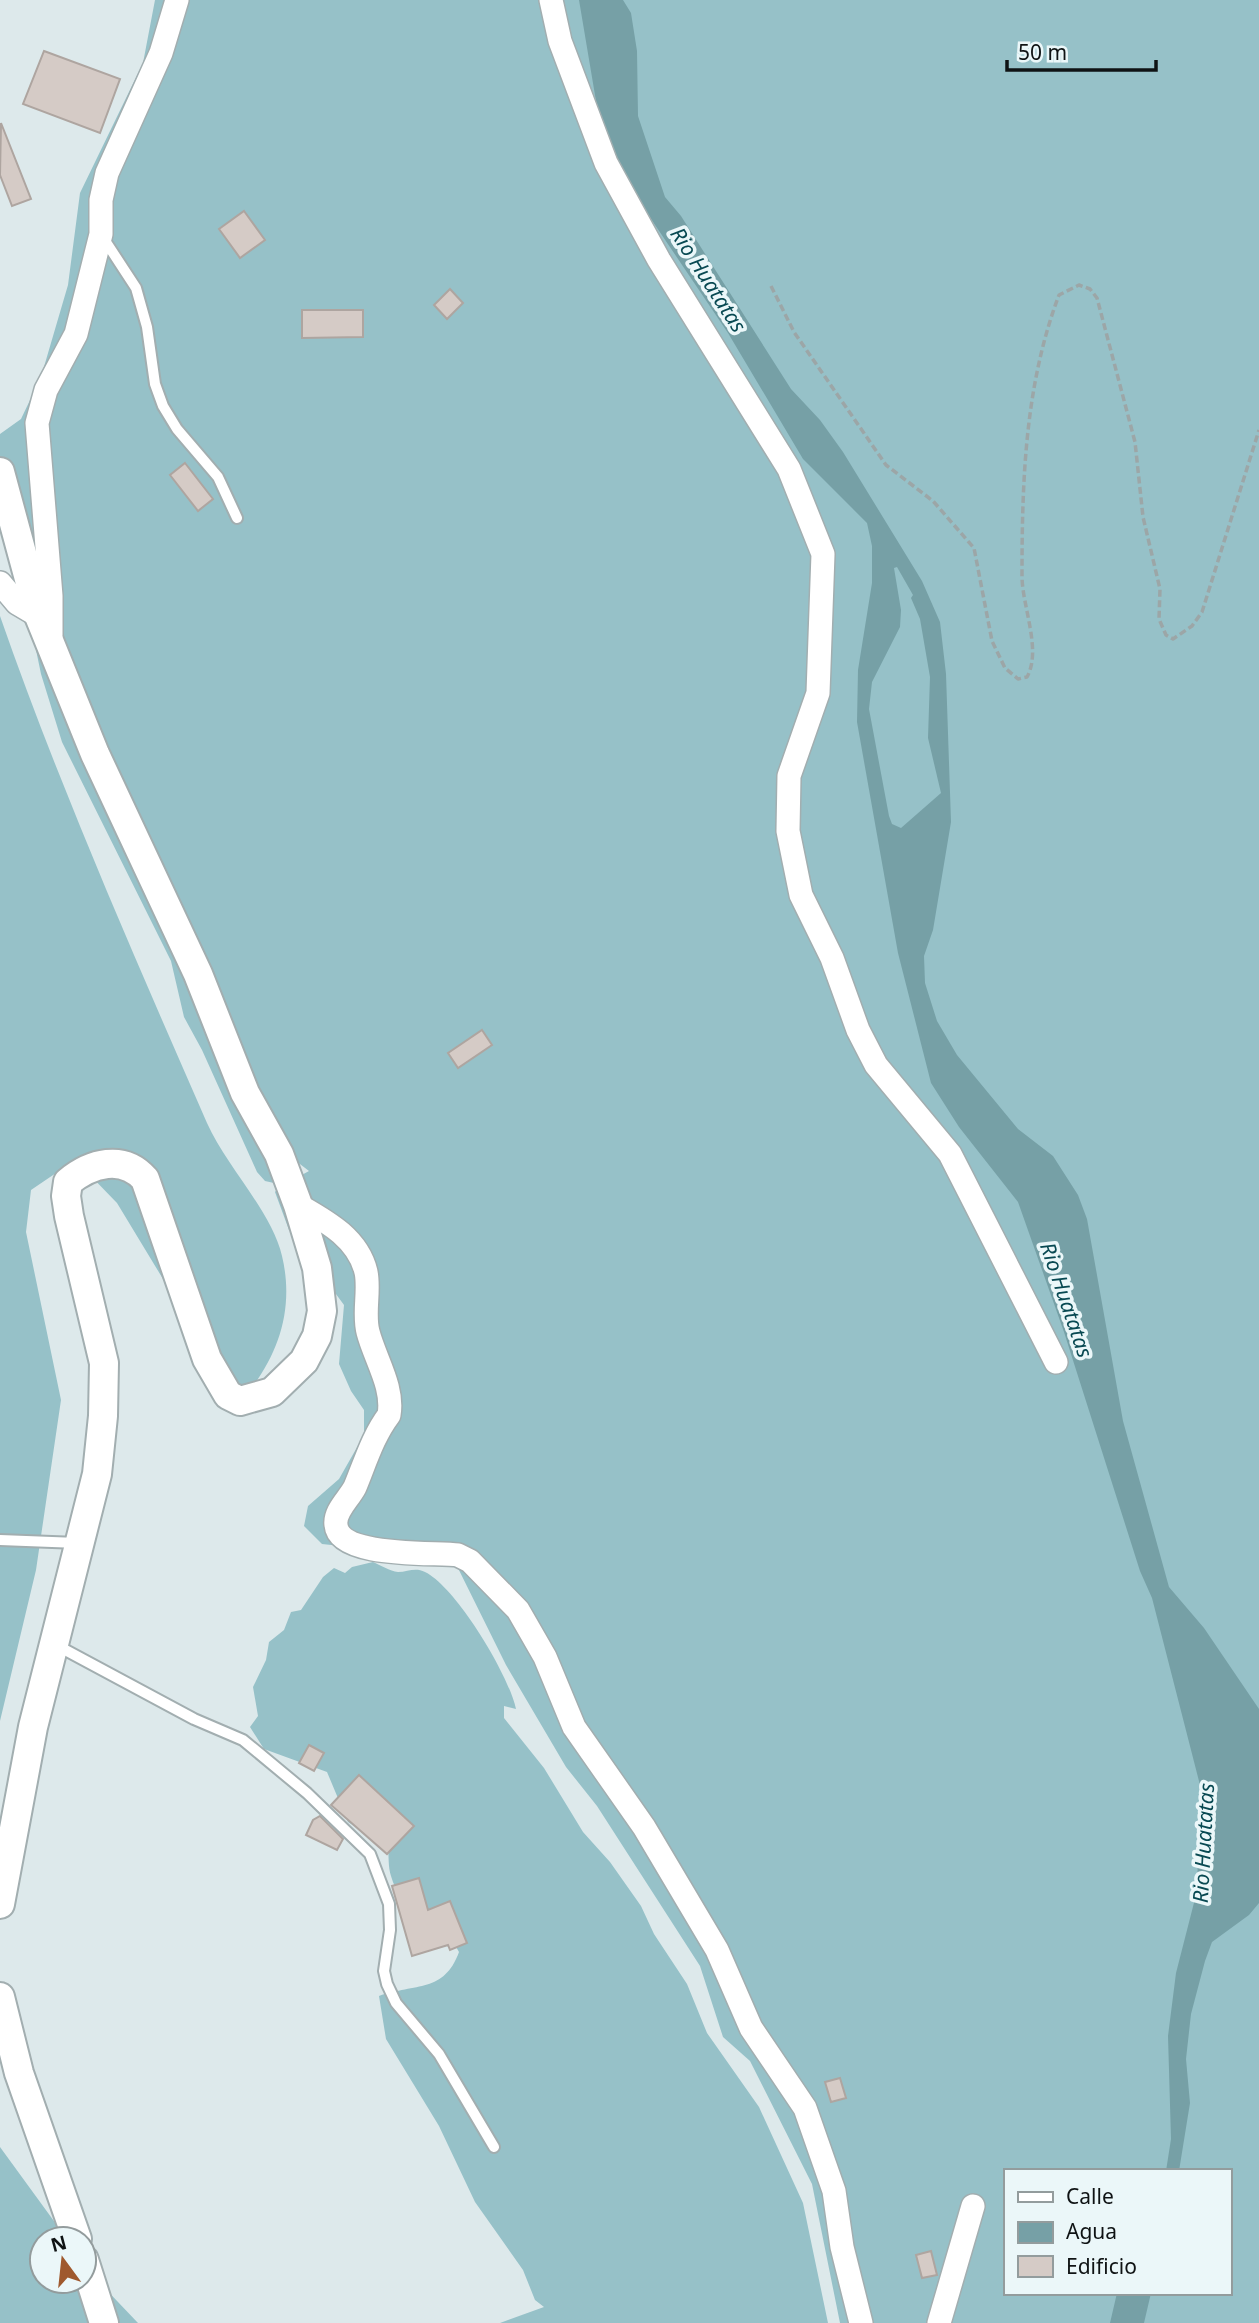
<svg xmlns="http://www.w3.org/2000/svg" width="1259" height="2323" font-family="'Noto Sans',sans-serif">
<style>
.forest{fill:#96c1c8;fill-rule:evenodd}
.water{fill:#76a0a6;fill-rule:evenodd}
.building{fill:#d5cbc6;stroke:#aea5a0;stroke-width:2}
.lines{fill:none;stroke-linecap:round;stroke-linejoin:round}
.service-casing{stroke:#a2aeb0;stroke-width:14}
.minor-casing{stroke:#a2aeb0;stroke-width:26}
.tertiary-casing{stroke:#a2aeb0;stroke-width:32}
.path{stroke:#9ca6a7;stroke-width:3.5;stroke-dasharray:7 3.5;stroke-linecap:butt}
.service{stroke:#fff;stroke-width:10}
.minor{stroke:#fff;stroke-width:23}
.tertiary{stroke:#fff;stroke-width:28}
.labels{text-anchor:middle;stroke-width:7;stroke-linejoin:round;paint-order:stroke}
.water-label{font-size:21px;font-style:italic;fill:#084952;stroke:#ebf7f9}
</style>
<rect width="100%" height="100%" fill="#dde9eb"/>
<path class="forest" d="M 155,0 L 1259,0 L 1259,2323 L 840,2323 L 812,2184 L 750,2061 L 723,2037 L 700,1966 L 597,1806 L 566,1767 L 506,1665 L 453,1558 L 322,1544 L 304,1526 L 308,1506 L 339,1479 L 364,1435 L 364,1410 L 351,1391 L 339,1364 L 344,1305 L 333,1290 L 306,1240 L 289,1230 L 275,1192 L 278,1188 L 309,1171 L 296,1161 L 274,1183 L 265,1181 L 257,1172 L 202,1050 L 184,1017 L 171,961 L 62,742 L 41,674 L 0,476 L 0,434 L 21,419 L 41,377 L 68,285 L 80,193 L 143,63 ZM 1005,2171 L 1229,2171 L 1229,2293 L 1005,2293 Z
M 0,616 C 60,788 134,956 207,1123 C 226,1166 272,1212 282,1256 C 294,1306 280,1351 250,1390 L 229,1388 L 117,1203 L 86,1171 L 59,1171 L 31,1190 L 26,1232 L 61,1400 L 36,1570 L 0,1721 Z
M 373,1562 C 380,1565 390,1571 398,1572 C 408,1572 415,1567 425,1572 C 456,1587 509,1675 516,1709 L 504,1706 L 504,1718 L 544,1768 L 583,1832 L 610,1862 L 641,1906 L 654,1934 L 687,1984 L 707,2033 L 759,2107 L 803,2203 L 828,2323 L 500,2323 L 544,2307 L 535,2300 L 523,2270 L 475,2202 L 439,2126 L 386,2039 L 379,1996 C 416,1983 444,1993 459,1952 C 442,1917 400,1911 391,1876 C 388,1867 389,1857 388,1848 L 348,1822 L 327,1772 L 264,1749 L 250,1727 L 258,1716 L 253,1687 L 266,1660 L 269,1642 L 284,1630 L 291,1612 L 301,1610 L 323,1577 L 334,1568 L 345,1573 L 352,1567 Z
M 0,2147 L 67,2239 L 42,2239 L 42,2281 L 98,2281 L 138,2323 L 0,2323 Z"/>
<path class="water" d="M 579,0 L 623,0 L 631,13 L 637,51 L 638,116 L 665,197 L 681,216 L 791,389 L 820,420 L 843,452 L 922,581 L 940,622 L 946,674 L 951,822 L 933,930 L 924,956 L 925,983 L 937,1021 L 957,1055 L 1018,1129 L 1053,1156 L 1078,1195 L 1087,1219 L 1123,1421 L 1169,1587 L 1204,1628 L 1259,1709 L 1259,1903 L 1249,1915 L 1212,1942 L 1205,1961 L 1191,2014 L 1186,2059 L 1190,2103 L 1179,2171 L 1166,2171 L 1171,2139 L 1168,2036 L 1176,1973 L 1197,1891 L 1200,1785 L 1152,1598 L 1140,1571 L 1064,1332 L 1018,1202 L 959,1127 L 931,1083 L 898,953 L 857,722 L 858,670 L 872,583 L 872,546 L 867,523 L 803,459 L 728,333 L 624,179 L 596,101 ZM 897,567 L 913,595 L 911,598 L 920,619 L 930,677 L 928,738 L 941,793 L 901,828 L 892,824 L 889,816 L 869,709 L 872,682 L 900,627 L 901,610 L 894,568 Z
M 1117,2293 L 1151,2293 L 1144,2323 L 1110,2323 Z"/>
<path class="building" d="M 44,51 L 120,79 L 100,133 L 23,104 Z
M 1,123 L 31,199 L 12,206 L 0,175 Z
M 244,211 L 265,240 L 240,258 L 219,229 Z
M 450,289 L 463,303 L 447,319 L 434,305 Z
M 302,310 L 363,310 L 363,337 L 302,338 Z
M 185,463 L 213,499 L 198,511 L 170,475 Z
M 482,1030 L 492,1045 L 458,1068 L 448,1053 Z
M 309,1745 L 324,1753 L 314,1771 L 299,1763 Z
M 359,1775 L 414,1826 L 387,1854 L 331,1805 Z
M 320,1816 L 343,1839 L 337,1850 L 306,1835 L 313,1820 Z
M 419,1878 L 428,1910 L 450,1901 L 467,1943 L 450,1950 L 448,1945 L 412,1956 L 392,1886 Z
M 840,2078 L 846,2098 L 831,2102 L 825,2082 Z
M 931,2251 L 937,2275 L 922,2278 L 916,2255 Z"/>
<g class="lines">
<defs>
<path id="service" d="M 102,236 L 136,288 L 147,327 L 155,384 L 163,406 L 177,429 L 218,477 L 237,518
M 0,1540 L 78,1543
M 56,1645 L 194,1719 L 243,1740 L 307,1793 L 370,1854 L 389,1904 L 390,1930 L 384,1971 L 387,1984 L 396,2003 L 439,2054 L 494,2147"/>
<path id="minor" d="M 551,0 L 560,41 L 606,163 L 659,260 L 789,469 L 823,554 L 818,693 L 789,776 L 788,831 L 801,895 L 832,958 L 858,1030 L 876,1065 L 950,1154 L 1056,1362
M 0,583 L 17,603 L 39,616
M 51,635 L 51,596 L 37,423 L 46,390 L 76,334 L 101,234 L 101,200 L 107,173 L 161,53 L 177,0
M 298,1205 C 326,1221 358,1238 366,1272 C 370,1291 363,1313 368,1332 C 375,1359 394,1387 389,1415 C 373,1436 365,1463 355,1487 C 349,1499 334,1511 336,1525 C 339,1558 432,1552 458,1555 L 470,1561 L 518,1610 L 545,1657 L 574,1727 L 644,1827 L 717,1950 L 751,2028 L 805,2108 L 834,2191 L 842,2247 L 861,2323
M 939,2323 L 973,2206"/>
<path id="tertiary" d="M 0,472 L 39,616 L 95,754 L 198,974 L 245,1093 L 279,1154 L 298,1205 L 317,1268 L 322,1311 L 317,1336 L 304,1361 L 272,1392 L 240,1401 L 228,1395 L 207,1359 L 145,1179 C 123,1154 91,1163 68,1182 L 66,1196 L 69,1216 L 104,1363 L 103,1416 L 97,1474 L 33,1727 L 0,1904
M 0,1997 L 19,2073 L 77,2239
M 84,2260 L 104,2323"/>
</defs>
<use href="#service" class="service-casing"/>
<use href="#minor" class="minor-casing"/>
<use href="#tertiary" class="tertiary-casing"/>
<path class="path" d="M 771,286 L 794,332 L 886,465 L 933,501 L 974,548 L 992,641 L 1005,668 L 1018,679 L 1027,677 C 1042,650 1022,606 1022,576 C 1022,480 1025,385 1059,295 L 1079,285 L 1090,289 L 1097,298 L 1135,442 L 1143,517 L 1160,589 L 1159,619 L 1166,635 L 1173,639 L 1192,626 L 1202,612 L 1259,430"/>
<use href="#service" class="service"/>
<use href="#minor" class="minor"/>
<use href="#tertiary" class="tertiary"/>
</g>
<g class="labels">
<g class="water-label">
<text transform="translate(708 280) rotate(57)" y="7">Rio Huatatas</text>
<text transform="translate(1066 1300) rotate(71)" y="7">Rio Huatatas</text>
<text transform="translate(1204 1843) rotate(-87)" y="7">Rio Huatatas</text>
</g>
</g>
<rect x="1004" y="2169" width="228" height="126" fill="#ebf7f9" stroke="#939c9d" stroke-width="2"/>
<rect x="1018" y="2192" width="35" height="10" fill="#ffffff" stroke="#939c9d" stroke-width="2"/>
<text x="1066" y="2204" font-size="21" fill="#0f1314">Calle</text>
<rect x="1018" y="2222" width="35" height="21" fill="#76a0a6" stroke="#939c9d" stroke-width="2"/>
<text x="1066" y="2239" font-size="21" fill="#0f1314">Agua</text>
<rect x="1018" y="2256" width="35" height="21" fill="#d5cbc6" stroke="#939c9d" stroke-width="2"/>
<text x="1066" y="2274" font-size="21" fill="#0f1314">Edificio</text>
<g transform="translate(63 2260) rotate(345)"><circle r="33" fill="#ebf7f9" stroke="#939c9d" stroke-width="2"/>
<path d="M0-5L12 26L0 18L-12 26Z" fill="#9f592e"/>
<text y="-10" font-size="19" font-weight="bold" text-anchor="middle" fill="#0f1314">N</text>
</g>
<path d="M1007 60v10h149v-10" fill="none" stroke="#0f1314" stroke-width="3.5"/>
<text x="1018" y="60" font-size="21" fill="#0f1314" stroke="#ebf7f9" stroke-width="5" paint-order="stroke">50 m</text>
</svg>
